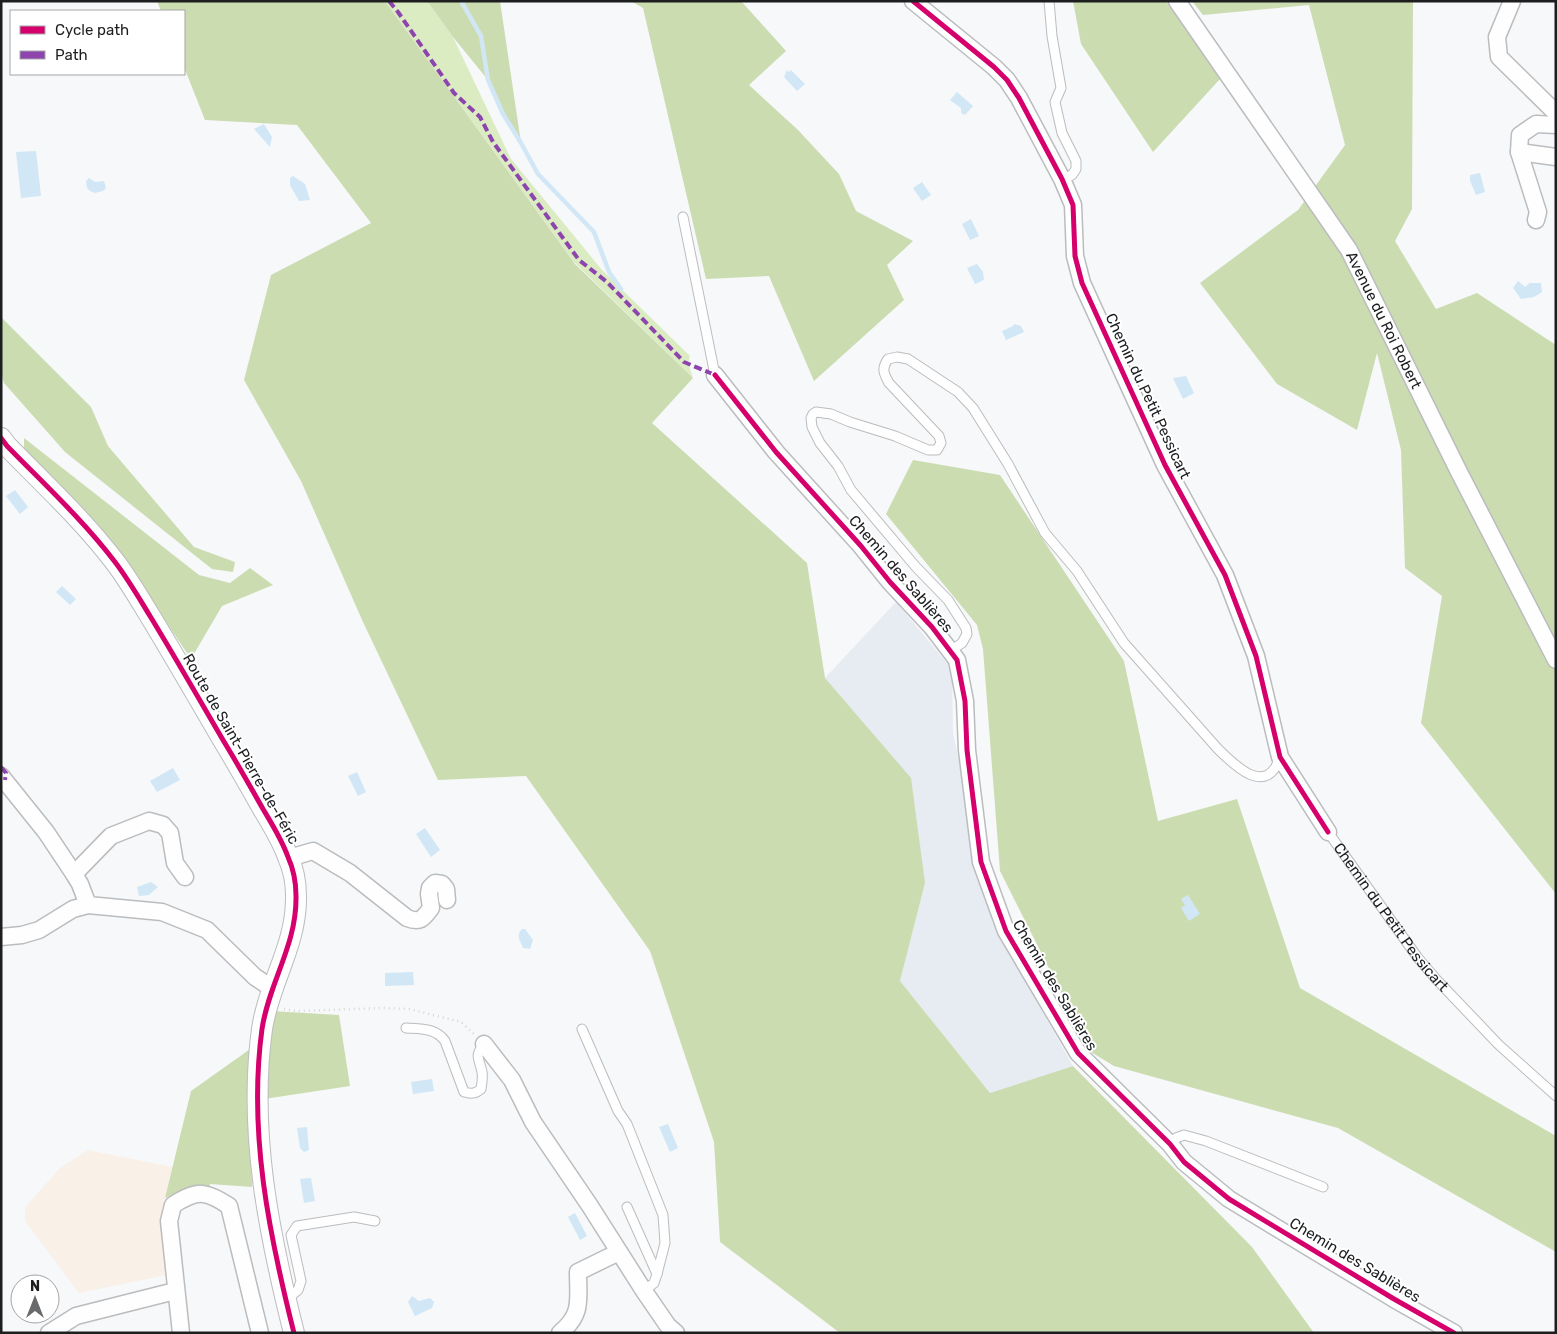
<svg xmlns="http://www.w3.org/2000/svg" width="1557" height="1334" font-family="Rubik,sans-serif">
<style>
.built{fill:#e7ebf2}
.education{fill:#f9f0e8}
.green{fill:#dbebc2}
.forest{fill:#ccdcb1}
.water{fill:#d1e7f6}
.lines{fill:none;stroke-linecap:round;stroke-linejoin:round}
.stream{stroke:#d1e7f6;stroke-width:4.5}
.service-casing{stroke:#bbbcbe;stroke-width:11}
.minor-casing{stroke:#bbbcbe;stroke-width:19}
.tertiary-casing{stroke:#bbbcbe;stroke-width:22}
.path{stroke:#d6d6d6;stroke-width:2.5;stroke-dasharray:1 4;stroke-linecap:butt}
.service{stroke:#fefefe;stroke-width:9}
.minor{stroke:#fefefe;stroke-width:16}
.tertiary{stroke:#fefefe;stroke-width:20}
.quiet{stroke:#8e44ad;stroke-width:4;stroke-dasharray:8 4;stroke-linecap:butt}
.cycleway-casing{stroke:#fff;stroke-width:8}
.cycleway{stroke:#d6006c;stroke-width:5}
.labels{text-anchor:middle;stroke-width:4;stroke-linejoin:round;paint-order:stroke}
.street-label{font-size:15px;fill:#1d1e20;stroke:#fff}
</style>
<rect width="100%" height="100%" fill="#f6f8fa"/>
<path class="built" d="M 896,602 L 952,669 L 953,733 L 992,922 L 1073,1066 L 990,1093 L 900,981 L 925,883 L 825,678 Z"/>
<path class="education" d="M 88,1150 L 172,1167 L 160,1221 L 167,1275 L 79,1293 L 25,1221 L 25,1208 L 60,1168 Z"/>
<path class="green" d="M 385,1 L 427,1 L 453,37 L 511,159 L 602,270 L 690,356 L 688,363 L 693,378 L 573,261 Z"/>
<path class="forest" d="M 157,1 L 385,1 L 575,264 L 693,378 L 652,423 L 807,563 L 825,678 L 911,778 L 925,883 L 900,981 L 990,1093 L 1073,1066 L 1252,1247 L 1314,1333 L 840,1333 L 720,1242 L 714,1142 L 650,951 L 526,776 L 438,780 L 363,622 L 301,481 L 244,380 L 271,275 L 371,223 L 297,125 L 205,120 L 184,67 L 184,11 L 161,11 Z
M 427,1 L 500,1 L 521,143 L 503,114 L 488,80 L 453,37 Z
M 631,1 L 741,1 L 786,51 L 749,85 L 798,130 L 839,174 L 856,211 L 913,241 L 887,265 L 904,300 L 814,381 L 769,276 L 706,279 L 643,8 Z
M 1073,1 L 1166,1 L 1220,79 L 1153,152 L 1081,44 Z
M 1192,1 L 1413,1 L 1412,209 L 1395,241 L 1436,309 L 1477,293 L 1556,345 L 1556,894 L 1421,723 L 1442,596 L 1405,568 L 1401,450 L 1377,353 L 1357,430 L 1277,384 L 1200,283 L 1298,210 L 1345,145 L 1309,5 L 1203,15 Z
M 1,317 L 91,407 L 108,446 L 194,547 L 235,562 L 233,572 L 212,569 L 65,452 L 4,383 L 1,372 Z
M 24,438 L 199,575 L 230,583 L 250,568 L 273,585 L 222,606 L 191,659 L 110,539 L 24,453 Z
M 913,460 L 1000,475 L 1124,661 L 1158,821 L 1237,799 L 1300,988 L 1556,1136 L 1556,1252 L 1338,1128 L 1114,1066 L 1091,1052 L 1000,871 L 983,649 L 977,625 L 886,514 Z
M 271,1011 L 339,1015 L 350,1086 L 250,1101 L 252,1187 L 210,1184 L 210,1186 L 191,1186 L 165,1198 L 191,1091 L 246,1052 L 266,1035 Z"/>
<path class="water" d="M 787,70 L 789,72 L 791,70 L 805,84 L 797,91 L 784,77 Z
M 957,92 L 973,106 L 965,115 L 961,113 L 961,108 L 950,100 Z
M 264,124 L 272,137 L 270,147 L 254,129 Z
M 36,151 L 41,196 L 21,198 L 16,152 Z
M 1480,173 L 1485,192 L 1476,195 L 1470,181 L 1470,175 Z
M 293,176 L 305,184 L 310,200 L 299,201 L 290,185 L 290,178 Z
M 89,178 L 95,182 L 104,181 L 106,188 L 103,191 L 95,193 L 90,191 L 87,188 L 86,181 Z
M 922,182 L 931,195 L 922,201 L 913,188 Z
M 971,219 L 979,236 L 970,240 L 962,224 Z
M 977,264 L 983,272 L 984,280 L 975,284 L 967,268 Z
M 1518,281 L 1525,287 L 1530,283 L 1541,283 L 1542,292 L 1534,297 L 1521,299 L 1513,288 Z
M 1014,324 L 1021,326 L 1024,332 L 1006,340 L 1002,331 L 1013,326 Z
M 1186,376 L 1194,393 L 1183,399 L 1173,378 Z
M 15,490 L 28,507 L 20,514 L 6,496 Z
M 62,586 L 76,599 L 70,605 L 56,592 Z
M 173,768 L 180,780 L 157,792 L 150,781 Z
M 357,772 L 366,792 L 358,796 L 348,776 Z
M 425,828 L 440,850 L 431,857 L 416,834 Z
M 151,882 L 158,887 L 149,895 L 139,896 L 137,887 Z
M 1188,895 L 1200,914 L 1189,921 L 1181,908 L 1185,905 L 1181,899 Z
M 522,929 L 525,929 L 533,940 L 530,949 L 523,948 C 521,942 515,936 522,929 Z
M 413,972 L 414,985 L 385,986 L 385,973 Z
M 432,1079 L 434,1091 L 413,1094 L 411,1082 Z
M 668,1124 L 678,1148 L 670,1152 L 659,1127 Z
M 307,1127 L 309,1150 L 304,1152 L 300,1148 L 297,1128 Z
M 311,1178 L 315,1201 L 304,1203 L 300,1179 Z
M 575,1213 L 587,1236 L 580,1240 L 568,1217 Z
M 412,1296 L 419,1301 L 430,1298 L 434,1302 L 432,1308 L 415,1316 L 408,1302 Z"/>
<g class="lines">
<path class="stream" d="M 461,1 L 481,36 L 488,80 L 503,114 L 521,143 L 538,174 L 594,232 L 609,272 L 621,289"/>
<defs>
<g id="service">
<path d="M 1049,1 L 1052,36 L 1061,88 L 1055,102 L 1062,133 L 1076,161 L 1076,169 L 1072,175 L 1062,179"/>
<path d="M 683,217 L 715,375"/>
<path d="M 950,651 L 962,643 L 967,634 L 966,628 L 948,600 L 916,567 L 851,490 L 838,466 L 820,443 L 812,427 L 811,418 L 813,414 L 816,412 L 831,414 L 850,422 L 895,436 L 928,450 L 937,450 L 941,443 L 939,436 L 889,383 C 884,374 881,369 888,359 L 897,357 L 908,359 L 958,392 L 973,408 L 1008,464 L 1045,533 L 1077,571 L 1124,643 L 1218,749 C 1236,767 1267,797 1280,757"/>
<path id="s1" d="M 1328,832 L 1418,958 L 1436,979 L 1499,1045 L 1556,1096"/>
<path d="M 406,1028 C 421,1029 436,1028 445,1041 L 464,1092 C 471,1094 475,1094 481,1089 C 482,1083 483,1077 482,1072 C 479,1057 474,1057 484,1044"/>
<path d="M 582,1029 L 618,1111 L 627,1124 L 663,1215 L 665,1243 L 657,1274 L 654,1283 L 644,1291"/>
<path d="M 1170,1144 L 1176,1138 L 1184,1135 L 1206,1141 L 1323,1187"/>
<path d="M 627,1207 L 657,1274"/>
<path d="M 286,1300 L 298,1290 L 301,1281 L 291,1235 L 297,1226 L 354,1217 L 375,1221"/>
</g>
<g id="minor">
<path d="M 913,1 L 994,67 L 1007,80 L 1019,98 L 1062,179 L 1073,205 L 1075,256 L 1082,283 L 1165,465 L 1225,575 L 1256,656 L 1280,757 L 1328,832"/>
<path id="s2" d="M 1177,1 L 1349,250 L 1459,472 L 1556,660"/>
<path d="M 1512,1 L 1497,37 L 1499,57 L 1556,113"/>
<path d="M 1519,152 L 1556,157"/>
<path d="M 1536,220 L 1538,212 L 1519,152 L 1520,135 L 1536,124 L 1556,125"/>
<path d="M 715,375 L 776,452 L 861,546 L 890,582 L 932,627 L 957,660 L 965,701 L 967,750 L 981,862 L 1006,931 L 1078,1053 L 1170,1144 L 1184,1162 L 1229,1199 L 1394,1299 L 1454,1333"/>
<path d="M 1,776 L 46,832 L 74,874"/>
<path d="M 289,858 L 313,851 L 350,873 L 407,918 C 420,923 423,919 431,908 L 429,894 L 430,888 L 435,883 L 442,884 L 446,889 L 447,900"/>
<path d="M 185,877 L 175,863 L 170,833 L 163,825 L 149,821 L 111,836 L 74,874 L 80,884 L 88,905 L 162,912 L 207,930 L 255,977 L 273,989"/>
<path d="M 1,937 L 22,935 L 39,930 L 73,909 L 88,905"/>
<path d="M 484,1044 L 512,1080 L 533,1122 L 590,1206 L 644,1291 L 668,1326 L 676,1333"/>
<path d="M 49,1333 L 76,1316 L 175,1291"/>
<path d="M 181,1333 L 169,1221 L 173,1205 C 197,1190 205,1190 229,1206 L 260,1333"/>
<path d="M 560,1333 C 583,1314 578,1300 578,1272 L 619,1252"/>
</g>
<path id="tertiary" d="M 1,438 L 7,446 C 44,484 83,520 115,562 C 128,579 139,598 150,616 C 175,657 199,699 223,740 C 237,763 250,786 263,809 C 272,824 282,840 288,857 C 293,868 296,883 296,896 C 297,945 269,982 262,1029 C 248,1132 269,1234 294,1333"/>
</defs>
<use href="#service" class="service-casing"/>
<use href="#minor" class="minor-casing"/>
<use href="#tertiary" class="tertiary-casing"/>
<path class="path" d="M 284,1009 L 296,1011 L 384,1008 L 409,1009 L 461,1022 L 474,1034"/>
<use href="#service" class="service"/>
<use href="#minor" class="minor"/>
<use href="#tertiary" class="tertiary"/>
<path class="quiet" d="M 389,1 L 398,12 L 454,93 L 480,117 L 493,142 L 579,260 L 607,282 L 684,362 L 715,375
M 1,767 L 6,773 L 5,780"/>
<defs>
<path id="cycleway" d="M 913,1 L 994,67 L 1007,80 L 1019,98 L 1062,179 L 1073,205 L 1075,256 L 1082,283 L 1165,465 L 1225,575 L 1256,656 L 1280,757 L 1328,832
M 715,375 L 776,452 L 861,546 L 890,582 L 932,627 L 957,660 L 965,701 L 967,750 L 981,862 L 1006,931 L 1078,1053 L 1170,1144 L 1184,1162 L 1229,1199 L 1394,1299 L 1454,1333
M 1,438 L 7,446 C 44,484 83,520 115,562 C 128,579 139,598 150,616 C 175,657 199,699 223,740 C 237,763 250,786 263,809 C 272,824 282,840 288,857 C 293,868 296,883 296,896 C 297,945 269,982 262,1029 C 248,1132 269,1234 294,1333"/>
</defs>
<use href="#cycleway" class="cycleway-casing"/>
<use href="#cycleway" class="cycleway"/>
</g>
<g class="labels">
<g class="street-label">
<text dy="5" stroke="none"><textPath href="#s2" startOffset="381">Avenue du Roi Robert</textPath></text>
<text transform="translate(1148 396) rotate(65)" y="5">Chemin du Petit Pessicart</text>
<text transform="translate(901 574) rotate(49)" y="5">Chemin des Sablières</text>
<text transform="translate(241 749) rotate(60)" y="5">Route de Saint-Pierre-de-Féric</text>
<text dy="5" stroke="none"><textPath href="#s1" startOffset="106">Chemin du Petit Pessicart</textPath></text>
<text transform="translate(1055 985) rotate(59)" y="5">Chemin des Sablières</text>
<text transform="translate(1355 1260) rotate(31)" y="5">Chemin des Sablières</text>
</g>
</g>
<rect width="1557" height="1334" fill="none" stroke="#1d1e20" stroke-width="5"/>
<rect x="10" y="10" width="175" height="65" fill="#ffffff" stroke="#a5a5a6"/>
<rect x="20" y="26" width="25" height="8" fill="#d6006c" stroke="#a5a5a6"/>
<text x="55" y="35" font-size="15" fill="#1d1e20">Cycle path</text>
<rect x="20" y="51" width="25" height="8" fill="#8e44ad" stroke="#a5a5a6"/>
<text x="55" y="60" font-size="15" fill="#1d1e20">Path</text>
<g transform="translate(35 1299)"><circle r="24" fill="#ffffff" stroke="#a5a5a6"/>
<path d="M0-4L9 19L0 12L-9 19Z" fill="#696a6c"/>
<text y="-8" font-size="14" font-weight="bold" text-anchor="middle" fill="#1d1e20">N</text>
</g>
</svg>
